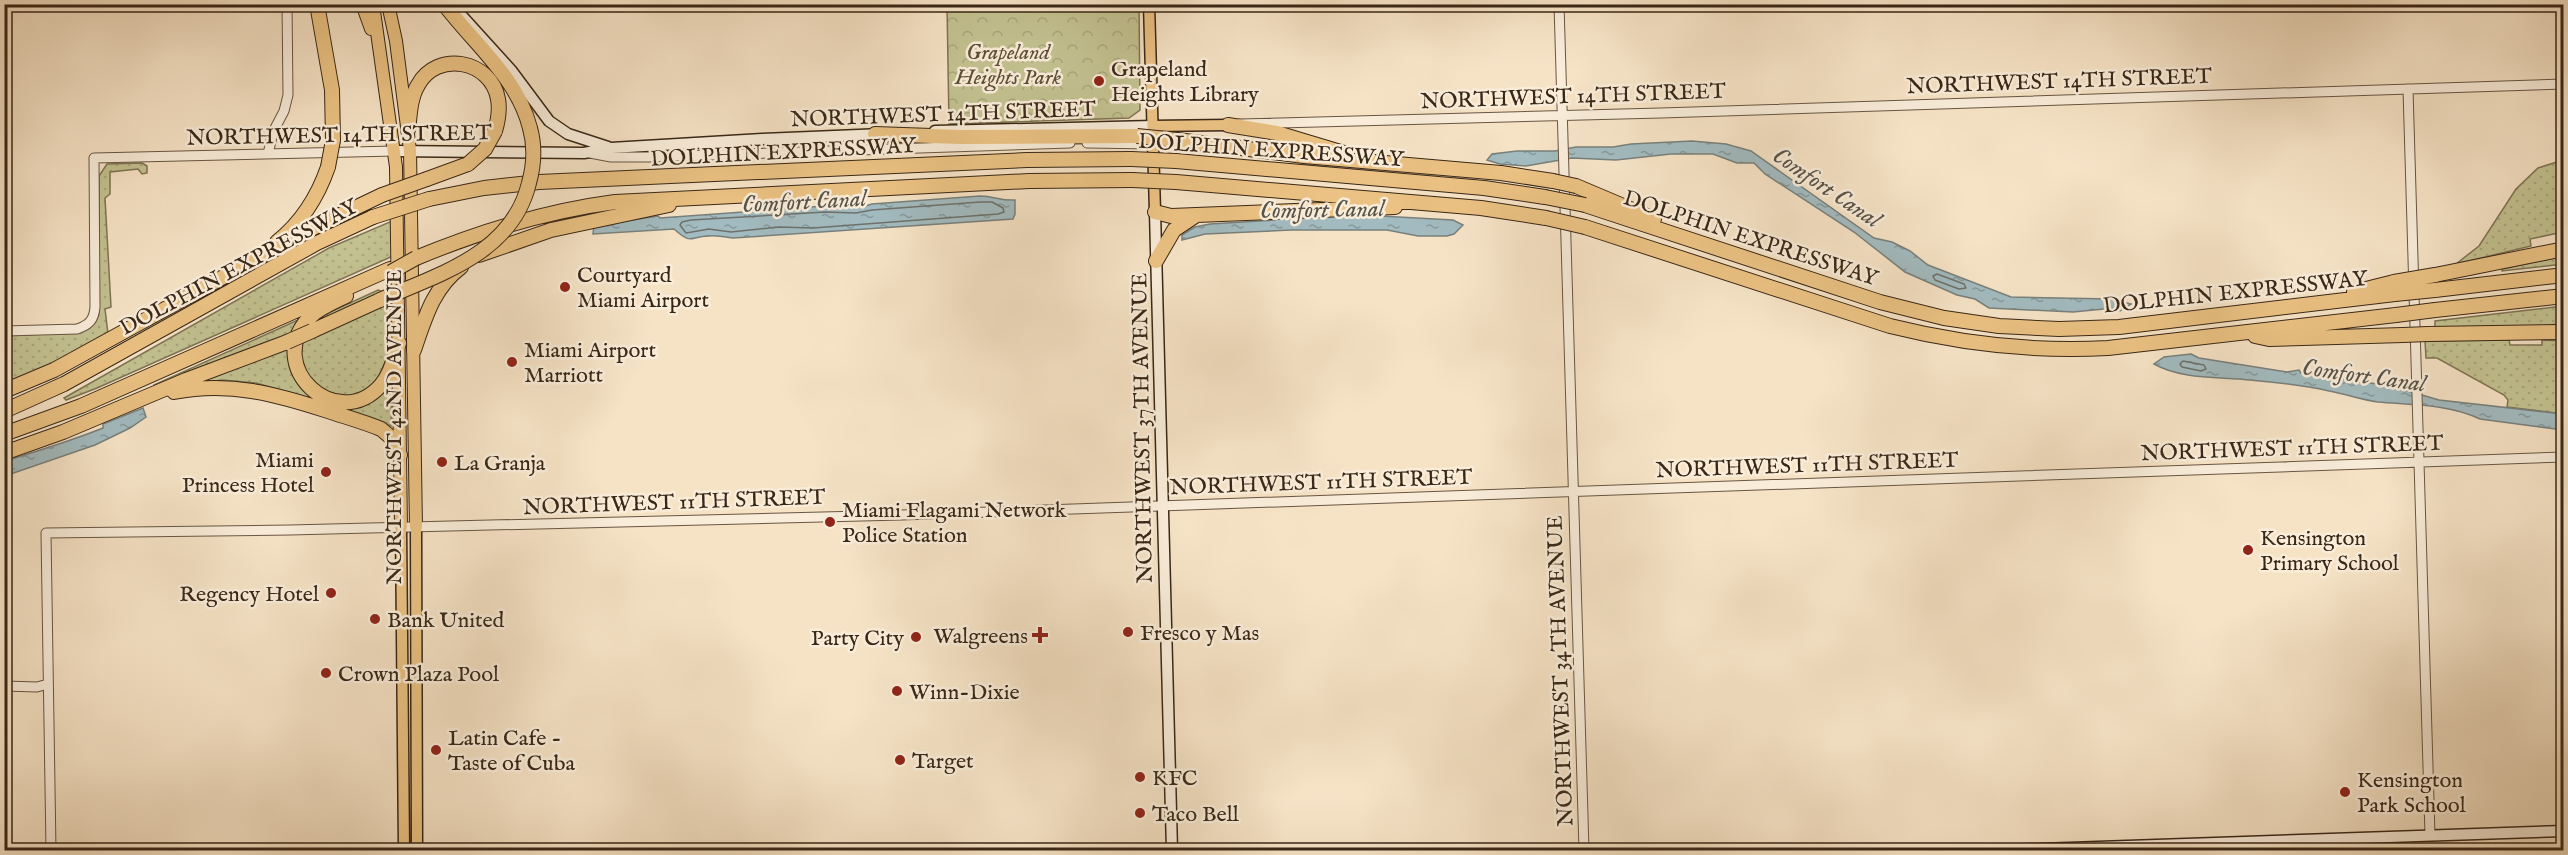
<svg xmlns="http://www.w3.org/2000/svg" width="2568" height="855" font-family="'IM FELL English',serif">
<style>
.grass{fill:url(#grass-dots);stroke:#7e7453;stroke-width:1.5}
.forest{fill:url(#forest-crowns);stroke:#7e7453;stroke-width:1.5}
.water{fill:url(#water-ripples);stroke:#78807c;stroke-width:1.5}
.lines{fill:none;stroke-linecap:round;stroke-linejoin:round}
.shore{stroke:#6e716b;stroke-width:1.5}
.tertiary-casing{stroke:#685642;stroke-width:11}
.secondary-casing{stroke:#392716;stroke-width:13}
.primary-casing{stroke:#392716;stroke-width:13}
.trunk-casing{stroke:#392716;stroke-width:14}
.motorway-casing{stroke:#392716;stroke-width:16}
.tertiary{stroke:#f9edda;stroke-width:9}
.secondary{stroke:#f9edda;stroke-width:10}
.primary{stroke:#ebc283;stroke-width:10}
.trunk{stroke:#ebc283;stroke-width:12}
.motorway{stroke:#ebc283;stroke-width:14}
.motorway-bridge-casing{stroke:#392716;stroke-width:16;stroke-linecap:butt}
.motorway-bridge{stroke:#ebc283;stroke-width:14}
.poi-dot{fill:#8f2418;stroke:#f9edda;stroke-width:2}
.labels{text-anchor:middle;stroke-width:5;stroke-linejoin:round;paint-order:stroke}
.park-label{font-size:22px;font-style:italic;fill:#5c4e34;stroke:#f9edda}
.poi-label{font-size:22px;fill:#392716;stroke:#f9edda;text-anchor:start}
.street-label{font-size:22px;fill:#392716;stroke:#f9edda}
.water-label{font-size:24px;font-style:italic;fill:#585349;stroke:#f9edda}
</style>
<defs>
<pattern id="grass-dots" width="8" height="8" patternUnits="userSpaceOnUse" patternTransform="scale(1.5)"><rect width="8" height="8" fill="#c3c190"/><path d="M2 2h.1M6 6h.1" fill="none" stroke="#a8a67b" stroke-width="1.8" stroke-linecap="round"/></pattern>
<pattern id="forest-crowns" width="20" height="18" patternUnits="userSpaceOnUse" patternTransform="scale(1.5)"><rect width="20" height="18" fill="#c3c190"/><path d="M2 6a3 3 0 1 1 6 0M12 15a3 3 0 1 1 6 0" fill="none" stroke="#a8a67b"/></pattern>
<pattern id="water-ripples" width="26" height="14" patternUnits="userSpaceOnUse" patternTransform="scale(1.5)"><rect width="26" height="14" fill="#a2bbc0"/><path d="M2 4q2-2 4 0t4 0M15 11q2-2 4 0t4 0" fill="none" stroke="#85989b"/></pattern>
</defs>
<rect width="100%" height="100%" fill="#f6e3c6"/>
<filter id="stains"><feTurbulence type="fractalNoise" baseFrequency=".00333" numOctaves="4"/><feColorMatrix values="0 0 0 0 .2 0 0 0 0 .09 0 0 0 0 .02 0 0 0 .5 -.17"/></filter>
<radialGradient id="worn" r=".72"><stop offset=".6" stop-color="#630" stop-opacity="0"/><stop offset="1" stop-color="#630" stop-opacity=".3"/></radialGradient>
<path class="grass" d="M 2563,160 L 2563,232 L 2530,239 L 2531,246 L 2456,264 L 2479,246 L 2516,189 L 2538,168 Z
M 142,163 L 147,166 L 147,173 L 142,174 L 138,169 L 110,172 L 110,194 L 105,198 L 111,307 L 105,309 L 108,334 L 54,364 L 5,383 L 4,336 L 80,332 C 90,328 97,324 99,312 L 99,176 L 107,164 Z
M 392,221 L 393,256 L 97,388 L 66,400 L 64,398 L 329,248 Z
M 2563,256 L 2563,264 L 2502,271 L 2502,269 Z
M 378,290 L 386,293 L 391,301 L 388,357 L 383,375 L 361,396 L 330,397 L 311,380 L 303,370 L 300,347 L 317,318 Z
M 2563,306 L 2563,323 L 2538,327 L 2435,328 L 2435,321 Z
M 298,320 L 300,324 L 294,334 L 154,389 L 154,385 Z
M 2509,340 L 2510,345 L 2542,345 L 2542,340 L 2563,341 L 2563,414 L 2507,407 L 2508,400 L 2504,395 L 2437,358 L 2426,358 L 2425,341 Z
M 292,344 L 291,352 L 324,402 L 256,383 L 222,380 L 193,384 Z
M 389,379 L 392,381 L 391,426 L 332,405 L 339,406 Z"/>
<path class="forest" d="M 947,5 L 1139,5 L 1140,110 L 1129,118 L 949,124 Z"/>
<path class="water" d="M 1692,141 L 1726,144 L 1751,151 L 1874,238 L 1892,242 L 1910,251 L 1928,265 L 2011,297 L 2111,299 L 2131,304 L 2120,311 L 2114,308 L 2073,312 L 1989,308 L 1975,299 L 1957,295 L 1905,272 L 1854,232 L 1765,174 L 1754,163 L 1737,163 L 1713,154 L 1671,154 L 1616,160 L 1572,158 L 1526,166 L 1500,164 L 1487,160 L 1492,154 L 1517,151 L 1555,151 L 1576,147 L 1613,147 L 1631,144 Z
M 980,196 C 995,196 1000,201 1015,200 L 1015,214 L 1013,219 L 733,238 C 726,237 716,235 709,236 C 689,236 693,246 674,229 L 593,234 L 594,226 L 658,216 L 660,218 L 824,206 L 861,207 L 872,204 Z
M 1362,215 L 1453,220 L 1463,225 L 1454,234 L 1447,236 L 1418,236 L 1387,230 L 1291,230 L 1205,234 L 1182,240 L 1182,235 L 1195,227 L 1210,224 L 1275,220 L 1281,216 Z
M 2191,354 L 2199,358 L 2287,372 L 2299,370 L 2301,373 L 2391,386 L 2439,400 L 2563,414 L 2563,430 L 2480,419 C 2449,404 2411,405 2378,402 C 2361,400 2346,394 2329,391 C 2300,384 2269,382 2239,379 C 2211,377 2179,378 2154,364 L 2164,357 Z
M 143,408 L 146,417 L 130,428 L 95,445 L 5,476 L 5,461 C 38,451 71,441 103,428 L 103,424 Z"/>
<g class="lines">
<path class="shore" d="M 980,202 L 992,202 L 1003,208 L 1004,212 L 998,214 L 813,228 L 779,227 L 731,232 L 709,229 L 686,233 L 680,225 L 682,222 L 691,220 L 825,212 L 856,213 L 872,210 Z
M 1937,274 L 1964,284 L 1966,288 L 1959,289 L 1935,280 L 1933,276 Z
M 2183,361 L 2204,365 L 2206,369 L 2201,371 L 2182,367 L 2180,364 Z"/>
<defs>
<path id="tertiary" d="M 1559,4 L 1584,850
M 2408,89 L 2430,835
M 1239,124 L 1661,113 L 2564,84
M 1087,143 L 1154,144
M 590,153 L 611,157 L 649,157 L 1070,143
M 268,154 L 273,132 L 284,111 L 288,95 L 287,4
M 4,331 L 77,329 C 89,325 94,320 95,307 L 94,158 L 395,151
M 4,686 L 37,687 L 48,684
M 51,850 L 46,533 L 290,530 L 902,515 L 2564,457"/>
<path id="secondary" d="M 453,6 L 511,70 L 549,121 L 568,134 L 608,147
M 935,131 L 1153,126
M 395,151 L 584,153 L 611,148 L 762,139 L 883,134
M 1155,212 L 1172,850
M 2007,850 L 2564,831"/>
<path id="primary" d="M 1149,4 L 1155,212
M 1153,126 L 1228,125
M 401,527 L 404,850
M 416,527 L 417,850"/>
<path id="trunk" d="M 362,4 L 371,29
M 373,4 L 396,167 L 401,527
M 388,4 L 396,41 L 410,150 L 416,527"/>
<path id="motorway" d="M 317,4 L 332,90 L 333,140
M 444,4 C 475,45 517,77 530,128
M 1228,125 L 1277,133 L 1347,154
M 408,130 C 410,115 410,98 418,85 C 437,50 491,60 498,99 C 500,110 498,121 495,131
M 875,134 L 960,137 L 1137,136
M 1177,140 L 1304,156 L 1501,173 L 1553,181
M 1176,161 L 1484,188 L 1545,197
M 427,179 L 468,164
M 1176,182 L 1481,208 L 1546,218
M 1576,186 L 1654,219
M 429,199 L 484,188 L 539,182 L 1027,160 L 1131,159
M 1585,205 L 1880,302 L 1944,318 L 1999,326 L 2059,329 L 2119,327 L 2395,294
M 1155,212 L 1171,216 L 1395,207
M 1585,227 L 1890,326 C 1962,344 2034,352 2108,348 L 2396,315
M 277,242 C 302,222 318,196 328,167
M 479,255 L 551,230 L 669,205
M 416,258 C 481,231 546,211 615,202 L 1029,181 L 1132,180
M 1156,261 L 1174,230 L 1195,216
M 2435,275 L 2564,249
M 2435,290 L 2564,275
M 2354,292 L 2394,282
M 346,296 C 334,302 319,308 310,317 C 262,366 337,435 381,385 C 391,374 394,357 399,343
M 2435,310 L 2564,296
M 312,331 L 380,300
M 2428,334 L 2564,332
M 2255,336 L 2269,339 L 2403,335
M 414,350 C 425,318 433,288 461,267
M 4,391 L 54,370 L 309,230 L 382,195
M 174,392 C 229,381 276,394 328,411 C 346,417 364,422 381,429 L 394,440 L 400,455
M 4,411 L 64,384 L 317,243 L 373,217
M 4,434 L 81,406 L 390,269
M 4,453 L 63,432 L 186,380 L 287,342"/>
</defs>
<use href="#tertiary" class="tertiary-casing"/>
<use href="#secondary" class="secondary-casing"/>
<use href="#primary" class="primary-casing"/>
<use href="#trunk" class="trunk-casing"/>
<use href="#motorway" class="motorway-casing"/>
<use href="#tertiary" class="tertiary"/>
<use href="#secondary" class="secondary"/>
<use href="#primary" class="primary"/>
<use href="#trunk" class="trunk"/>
<use href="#motorway" class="motorway"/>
<defs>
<path id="motorway-bridge" d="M 1137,136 L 1177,140
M 1131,159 L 1176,161
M 468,164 L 485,149 L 495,131
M 328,167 L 333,140
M 1132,180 L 1176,182
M 1553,181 L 1576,186
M 382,195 L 427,179
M 1545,197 L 1585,205
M 373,217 L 429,199
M 1546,218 L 1585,227
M 391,272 L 416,258
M 2394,282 L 2435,275
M 2395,294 L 2435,290
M 380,300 C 439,274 512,254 529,183 C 534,165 535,146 530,128
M 2396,315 L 2435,310
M 2403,335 L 2428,334
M 287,342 L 312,331"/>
</defs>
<use href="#motorway-bridge" class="motorway-bridge-casing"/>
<use href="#motorway-bridge" class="motorway-bridge"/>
</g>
<g class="poi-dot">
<circle cx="1099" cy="81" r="6"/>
<circle cx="565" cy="287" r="6"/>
<circle cx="512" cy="362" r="6"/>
<circle cx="442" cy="462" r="6"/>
<circle cx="326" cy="472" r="6"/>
<circle cx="830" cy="522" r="6"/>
<circle cx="2248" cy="550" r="6"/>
<circle cx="331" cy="593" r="6"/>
<circle cx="375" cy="619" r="6"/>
<circle cx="1128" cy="632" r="6"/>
<path d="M1037 626h6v6h6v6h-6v6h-6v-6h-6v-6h6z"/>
<circle cx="916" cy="637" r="6"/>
<circle cx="326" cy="673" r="6"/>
<circle cx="897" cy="691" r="6"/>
<circle cx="436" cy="750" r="6"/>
<circle cx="900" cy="760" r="6"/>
<circle cx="1140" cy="777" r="6"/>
<circle cx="2345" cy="792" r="6"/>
<circle cx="1140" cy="813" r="6"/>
</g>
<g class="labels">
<g class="park-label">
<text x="1008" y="59">Grapeland<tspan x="1008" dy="25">Heights Park</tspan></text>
</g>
<g class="poi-label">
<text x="1111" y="76">Grapeland<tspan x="1111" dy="25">Heights Library</tspan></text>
<text x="577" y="282">Courtyard<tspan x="577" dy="25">Miami Airport</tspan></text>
<text x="524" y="357">Miami Airport<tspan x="524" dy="25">Marriott</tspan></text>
<text x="314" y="467" text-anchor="end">Miami<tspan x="314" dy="25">Princess Hotel</tspan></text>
<text x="454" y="470">La Granja</text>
<text x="842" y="517">Miami Flagami Network<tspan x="842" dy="25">Police Station</tspan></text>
<text x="2260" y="545">Kensington<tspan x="2260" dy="25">Primary School</tspan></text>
<text x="319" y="601" text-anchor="end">Regency Hotel</text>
<text x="387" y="627">Bank United</text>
<text x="1140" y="640">Fresco y Mas</text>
<text x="1028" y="643" text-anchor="end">Walgreens</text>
<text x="904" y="645" text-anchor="end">Party City</text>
<text x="338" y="681">Crown Plaza Pool</text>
<text x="909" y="699">Winn-Dixie</text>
<text x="448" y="745">Latin Cafe -<tspan x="448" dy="25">Taste of Cuba</tspan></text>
<text x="912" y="768">Target</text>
<text x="1152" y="785">KFC</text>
<text x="2357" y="787">Kensington<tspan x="2357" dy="25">Park School</tspan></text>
<text x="1152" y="821">Taco Bell</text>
</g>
<g class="street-label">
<text transform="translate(2059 80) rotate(-2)" y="8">NORTHWEST 14TH STREET</text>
<text transform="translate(1573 95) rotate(-2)" y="8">NORTHWEST 14TH STREET</text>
<text transform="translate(943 113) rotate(-2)" y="8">NORTHWEST 14TH STREET</text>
<text transform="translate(339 134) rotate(-1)" y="8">NORTHWEST 14TH STREET</text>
<text transform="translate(1271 149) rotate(4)" y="8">DOLPHIN EXPRESSWAY</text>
<text transform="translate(783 151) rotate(-3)" y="8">DOLPHIN EXPRESSWAY</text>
<text transform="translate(1751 237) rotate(18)" y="8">DOLPHIN EXPRESSWAY</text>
<text transform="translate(238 266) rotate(-28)" y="8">DOLPHIN EXPRESSWAY</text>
<text transform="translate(2235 291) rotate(-6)" y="8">DOLPHIN EXPRESSWAY</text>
<text transform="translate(393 427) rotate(-90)" y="8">NORTHWEST 42ND AVENUE</text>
<text transform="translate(1141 428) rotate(-91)" y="8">NORTHWEST 37TH AVENUE</text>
<text transform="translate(2292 447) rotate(-2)" y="8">NORTHWEST 11TH STREET</text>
<text transform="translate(1807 464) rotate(-2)" y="8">NORTHWEST 11TH STREET</text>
<text transform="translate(1321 481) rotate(-2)" y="8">NORTHWEST 11TH STREET</text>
<text transform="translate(674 501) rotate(-2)" y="8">NORTHWEST 11TH STREET</text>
<text transform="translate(1559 671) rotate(-92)" y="8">NORTHWEST 34TH AVENUE</text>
</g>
<g class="water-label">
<text transform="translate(1827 187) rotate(34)" y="8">Comfort Canal</text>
<text transform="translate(804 201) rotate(-3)" y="8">Comfort Canal</text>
<text transform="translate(1322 209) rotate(-1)" y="8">Comfort Canal</text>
<text transform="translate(2364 375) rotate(8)" y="8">Comfort Canal</text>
</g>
</g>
<rect width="2568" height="855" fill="none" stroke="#f6e3c6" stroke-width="24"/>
<rect x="6" y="6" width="2556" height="843" fill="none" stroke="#392716" stroke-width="3"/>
<rect x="12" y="12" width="2544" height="831" fill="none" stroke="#392716" stroke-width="1.5"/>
<rect width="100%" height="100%" filter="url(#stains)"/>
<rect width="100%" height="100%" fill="url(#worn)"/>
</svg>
